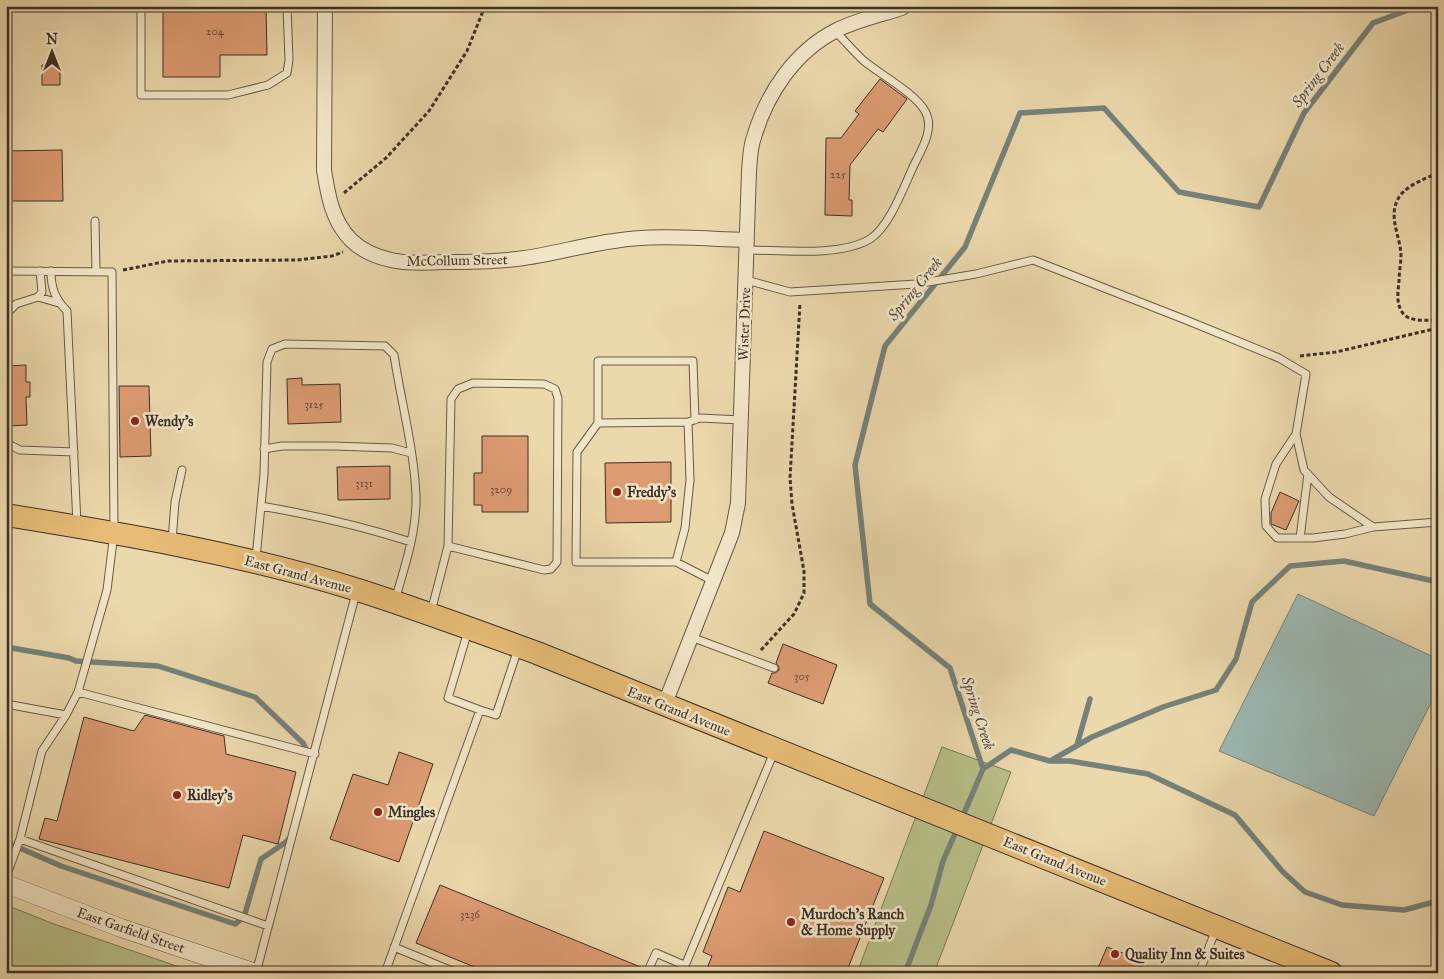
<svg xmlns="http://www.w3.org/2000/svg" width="1444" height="979" font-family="'IM FELL Great Primer',serif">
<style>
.green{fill:#b8bf88;stroke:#7a7858}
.water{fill:#9bb8b2;stroke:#75827b}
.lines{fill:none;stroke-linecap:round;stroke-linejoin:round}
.stream{stroke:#75827b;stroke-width:5.5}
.building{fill:#dd9b72;stroke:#3c3028}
.service-casing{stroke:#685a49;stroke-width:9}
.minor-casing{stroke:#685a49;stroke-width:16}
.tertiary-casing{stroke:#685a49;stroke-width:19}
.primary-casing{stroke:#3c3028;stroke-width:24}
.path{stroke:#3c3028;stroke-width:3;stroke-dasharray:4 2.5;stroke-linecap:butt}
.service{stroke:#f2e6c8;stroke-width:7}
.minor{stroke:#f2e6c8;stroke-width:14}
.tertiary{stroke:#f2e6c8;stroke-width:18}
.primary{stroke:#e6bc76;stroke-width:22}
.poi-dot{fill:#8f2418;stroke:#f2e6c8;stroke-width:2}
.labels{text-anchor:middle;stroke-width:5;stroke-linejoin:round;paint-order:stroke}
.number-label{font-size:11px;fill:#644b3a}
.street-label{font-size:14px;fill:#3c3028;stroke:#f2e6c8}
.poi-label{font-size:14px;font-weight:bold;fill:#3c3028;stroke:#f2e6c8;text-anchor:start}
.water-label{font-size:15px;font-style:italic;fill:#4f4b44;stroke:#f2e6c8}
</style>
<rect width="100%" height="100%" fill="#ebd8ab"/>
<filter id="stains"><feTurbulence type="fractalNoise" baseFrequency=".004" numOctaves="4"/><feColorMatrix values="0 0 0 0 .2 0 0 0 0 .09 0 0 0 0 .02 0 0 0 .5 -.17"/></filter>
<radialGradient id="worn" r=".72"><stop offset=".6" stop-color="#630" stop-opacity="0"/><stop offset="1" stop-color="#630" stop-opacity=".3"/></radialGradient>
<path class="green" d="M 942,747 L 1011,772 L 934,973 L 857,973 Z
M 6,905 L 54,924 L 197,973 L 6,973 Z"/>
<path class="water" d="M 1298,594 L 1438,659 L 1438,689 L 1374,816 L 1219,751 Z"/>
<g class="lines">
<path class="stream" d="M 6,647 L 69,658 L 76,661 L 158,666 L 255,697 L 303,743 L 308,753
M 1077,745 L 1090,699
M 1052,760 L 1092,737 L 1163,707 L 1216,690 L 1236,659 L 1252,602 L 1290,566 L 1344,561 L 1438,582
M 983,769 L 1011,750 L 1050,761 L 1070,761 L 1148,774 L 1235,815 L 1283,872 L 1305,892 L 1342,905 L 1404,910 L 1438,901
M 962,818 L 983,769 L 950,668 L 870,604 L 855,465 L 885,346 L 965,247 L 1020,113 L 1104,108 L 1179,192 L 1259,207 L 1304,113 L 1373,23 L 1419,6
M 6,842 L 61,866 L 235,924 L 244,917 L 261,859 L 286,842 L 292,835
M 905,973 L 931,905 L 943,861 L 958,827"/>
</g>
<path class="building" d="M 163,6 L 266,6 L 267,55 L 220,55 L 220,77 L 163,77 Z
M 42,65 L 60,65 L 60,85 L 42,85 Z
M 880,79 L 907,99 L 883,132 L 878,129 L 850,165 L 849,200 L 852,200 L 852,216 L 825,215 L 826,138 L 841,138 L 859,114 L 855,111 Z
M 62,150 L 63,201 L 6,201 L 6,151 Z
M 26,365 L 26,382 L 30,382 L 30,397 L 26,397 L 27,425 L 8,426 L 6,366 Z
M 302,378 L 302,385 L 340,384 L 341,422 L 288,424 L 287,379 Z
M 119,386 L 149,386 L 151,456 L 120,457 Z
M 482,436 L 528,436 L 528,512 L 482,512 L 482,505 L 474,505 L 474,473 L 482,473 Z
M 671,462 L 671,522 L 606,523 L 605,463 Z
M 390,466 L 390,499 L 338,500 L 337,467 Z
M 1280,492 L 1299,501 L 1286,530 L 1271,524 L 1271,513 Z
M 783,644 L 837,665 L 823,704 L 768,683 L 772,673 L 775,673 L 779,670 L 779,667 L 776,663 Z
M 145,715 L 224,736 L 226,754 L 296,772 L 278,844 L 243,835 L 229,888 L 39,839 L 45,818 L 57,821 L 84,717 L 134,731 Z
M 399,752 L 433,764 L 399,862 L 330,839 L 353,774 L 388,785 Z
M 764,831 L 884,878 L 846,973 L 705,973 L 712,956 L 703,952 L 728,887 L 740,892 Z
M 440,885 L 643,968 L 642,973 L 489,973 L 416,943 Z
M 1107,947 L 1144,961 L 1140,973 L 1096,973 Z"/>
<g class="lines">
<defs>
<path id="service" d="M 141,6 L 141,95 L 228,95 L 268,85 L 287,73 L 289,60 L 287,6
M 95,221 L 96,272
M 746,250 C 780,250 841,257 870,239 C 890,226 904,186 914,165 C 922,149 935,128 925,111 C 915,93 881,75 864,61 C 854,52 845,41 835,31
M 6,271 L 112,272 L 114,533 L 107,590 L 78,692 L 66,715 L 42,751 L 20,839 L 6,877
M 51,271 C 51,288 55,299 67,311 L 77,524
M 746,280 L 790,292 L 916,284 L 976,274 L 1033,260 L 1186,320 L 1279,358 L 1306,374 L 1296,434 L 1304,470 L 1329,497 L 1373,527 L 1438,522
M 38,297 L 59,303
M 6,315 L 16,304 L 38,297 L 42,292 L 40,271
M 598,423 L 598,361 L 693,361 L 695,420
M 1296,434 L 1276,464 L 1265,499 L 1266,526 L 1277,538 L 1313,538 L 1345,534 L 1373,527
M 6,437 L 10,445 L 20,450 L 74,452
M 264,449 L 282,446 L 333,446 L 392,448 L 411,453
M 261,506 C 313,515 362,526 411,542
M 1300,538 L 1308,474
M 172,541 L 175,502 L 182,470
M 256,558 L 264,474 L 267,362 L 272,349 L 285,344 L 385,346 L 394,355 C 401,401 414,449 416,495 C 417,531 405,566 395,600
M 676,562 L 685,528 L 690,480 L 688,422
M 713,581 L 676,562 L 576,562 L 577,452 L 598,423 L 688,422 L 700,418 L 741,420
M 431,612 L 448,546 L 451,399 L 458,389 L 473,383 L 544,384 L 555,389 L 558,398 L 557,562 L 551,569 L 544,570 L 448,546
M 468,631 L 448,698 L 480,710
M 691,637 L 774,668
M 78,692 L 315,754
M 6,704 L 66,715
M 20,839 L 268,926
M 394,947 L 457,973
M 256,973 L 356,593
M 385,973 L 480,710 L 496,715 L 518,649
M 647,973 L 656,953 L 684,965
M 682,973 L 774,752
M 1199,973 L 1216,929"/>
<path id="minor" d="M 325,6 L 324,170 C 328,195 332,221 351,240 C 361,250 377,257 391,260 C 407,264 427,263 444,262 C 471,262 498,262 524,258 C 554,254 583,245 614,241 C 657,234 703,239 747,240
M 664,706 L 732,533 L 738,503 L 749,171 C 750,160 750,148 754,137 C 767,93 795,51 837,30 C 857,20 880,15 902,8"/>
<path id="tertiary" d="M 6,884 L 121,928 L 256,973"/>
<path id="primary" d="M 6,515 C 124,534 243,554 358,590 C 418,609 477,631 537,653 L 1331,973"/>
</defs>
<use href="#service" class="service-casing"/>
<use href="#minor" class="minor-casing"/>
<use href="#tertiary" class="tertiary-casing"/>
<use href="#primary" class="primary-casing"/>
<path class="path" d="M 1438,173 C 1425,179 1403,186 1397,201 C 1389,218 1400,237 1401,254 C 1401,263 1399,272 1399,281 C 1398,291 1396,303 1402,312 C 1408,322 1427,321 1438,319
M 344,193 L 386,158 L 429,111 L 467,51 L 485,6
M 123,270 L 168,261 L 297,260 L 332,256 L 343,252
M 1300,356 L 1336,352 L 1438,328
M 761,650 L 794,614 L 804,593 L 804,571 L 792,504 L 790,478 L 800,303
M 12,973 L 42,968 L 156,973"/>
<use href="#service" class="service"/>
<use href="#minor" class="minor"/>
<use href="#tertiary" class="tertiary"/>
<use href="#primary" class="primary"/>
</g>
<g class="poi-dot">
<circle cx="135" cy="421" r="5"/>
<circle cx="617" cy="492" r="5"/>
<circle cx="177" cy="795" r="5"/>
<circle cx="378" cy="812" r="5"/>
<circle cx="791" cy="922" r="5"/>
<circle cx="1115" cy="954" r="5"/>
</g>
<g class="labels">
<g class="number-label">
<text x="215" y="35">204</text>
<text x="838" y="178">225</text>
<text x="314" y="408">3125</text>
<text x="364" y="487">3131</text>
<text x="501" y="493">3209</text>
<text x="802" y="680">305</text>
<text x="470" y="918">3236</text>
</g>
<g class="street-label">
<text transform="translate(457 260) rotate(-1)" y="5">McCollum Street</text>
<text transform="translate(744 324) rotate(-88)" y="5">Wister Drive</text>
<text transform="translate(298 574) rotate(15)" y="5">East Grand Avenue</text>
<text transform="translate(679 711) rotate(22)" y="5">East Grand Avenue</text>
<text transform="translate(1055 861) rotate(22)" y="5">East Grand Avenue</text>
<text transform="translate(131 930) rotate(19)" y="5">East Garfield Street</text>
</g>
<g class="poi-label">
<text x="145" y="426">Wendy's</text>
<text x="627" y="497">Freddy's</text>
<text x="187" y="800">Ridley's</text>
<text x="388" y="817">Mingles</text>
<text x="801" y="919">Murdoch's Ranch<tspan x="801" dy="16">&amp; Home Supply</tspan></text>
<text x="1125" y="959">Quality Inn &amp; Suites</text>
</g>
<g class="water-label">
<text transform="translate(1318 75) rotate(-53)" y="5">Spring Creek</text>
<text transform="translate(915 289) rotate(-51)" y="5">Spring Creek</text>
<text transform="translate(978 713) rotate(72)" y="5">Spring Creek</text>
</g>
</g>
<rect width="1444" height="979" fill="none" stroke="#ebd8ab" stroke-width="25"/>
<rect x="8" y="8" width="1429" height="964" fill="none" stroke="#3c3028" stroke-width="2.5"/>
<rect x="12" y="12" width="1419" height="954" fill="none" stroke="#3c3028"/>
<g transform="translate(52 52)" stroke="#f2e6c8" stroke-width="4" paint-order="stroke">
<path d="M0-4L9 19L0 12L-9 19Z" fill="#3c3028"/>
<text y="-8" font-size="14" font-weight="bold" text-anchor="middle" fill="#3c3028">N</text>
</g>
<rect width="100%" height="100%" filter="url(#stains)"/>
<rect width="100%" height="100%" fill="url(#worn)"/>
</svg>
